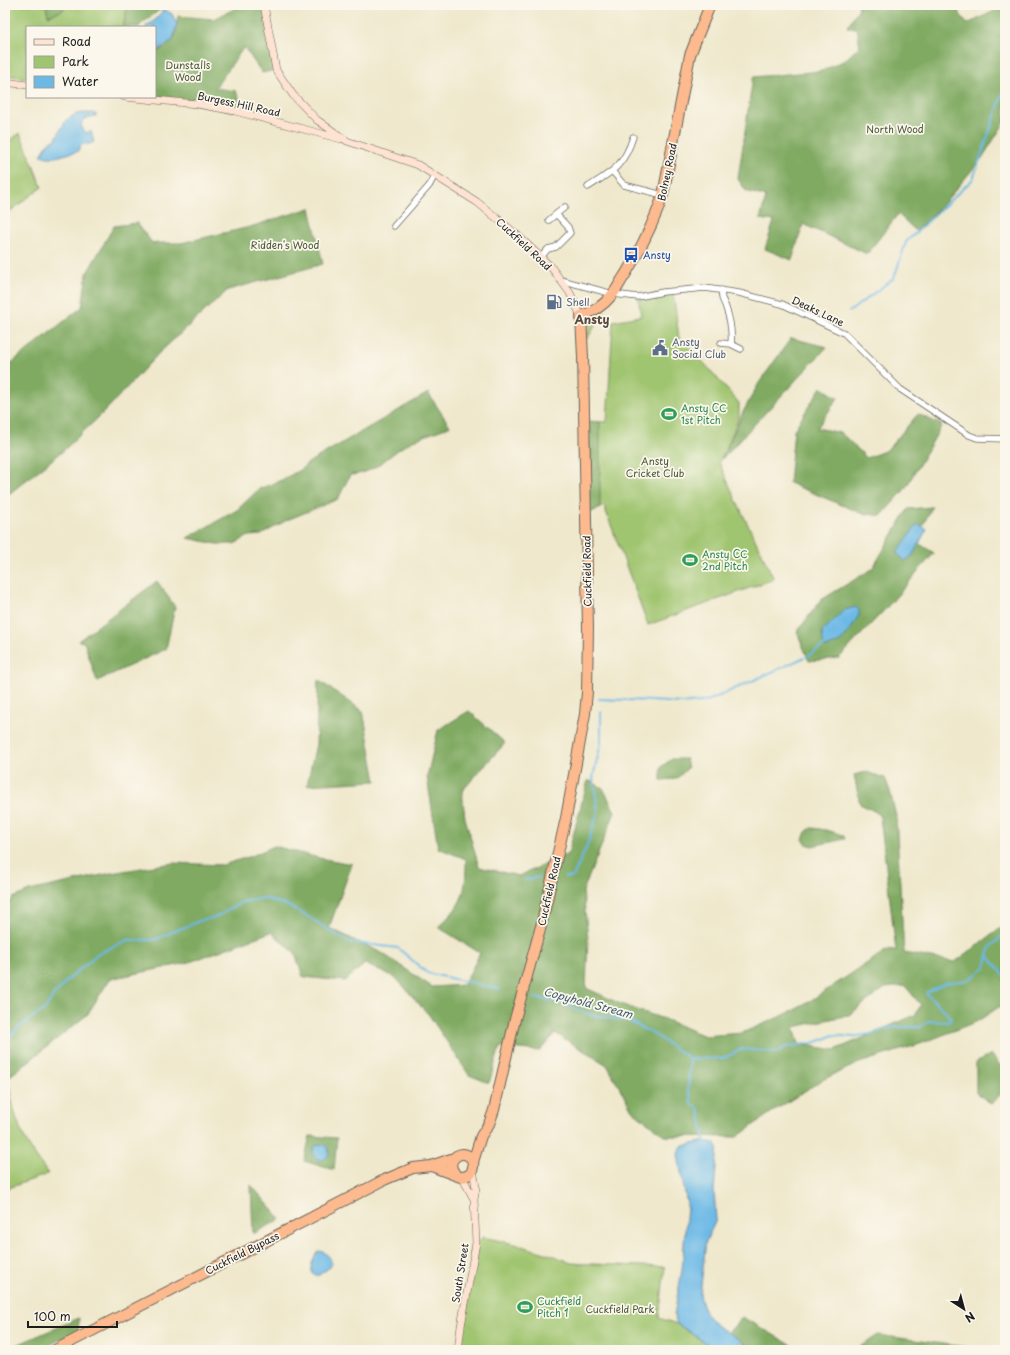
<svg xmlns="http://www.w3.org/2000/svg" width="1010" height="1355" font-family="'Playpen Sans',sans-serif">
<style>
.green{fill:#a0c570;stroke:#5e7046}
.forest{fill:#80aa62;stroke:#4e633f;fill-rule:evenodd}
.water{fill:#6cb9e6;stroke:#446a81}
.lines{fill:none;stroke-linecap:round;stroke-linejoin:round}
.stream{stroke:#6cb9e6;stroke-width:2}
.street-casing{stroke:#66635a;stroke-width:7}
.secondary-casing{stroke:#66635a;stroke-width:8}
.highway-casing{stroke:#66635a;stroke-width:12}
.street{stroke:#fff;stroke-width:5.5}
.secondary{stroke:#fee3d2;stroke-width:7}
.highway{stroke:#fcba8e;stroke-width:10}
.labels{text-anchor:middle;stroke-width:3.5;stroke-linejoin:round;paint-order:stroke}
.park-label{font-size:10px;fill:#4a5739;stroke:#fbf7ec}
.street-label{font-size:10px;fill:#1c1c1c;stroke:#fbf7ec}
.transit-label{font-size:10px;fill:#164399;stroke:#fbf7ec;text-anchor:start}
.service-label{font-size:10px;fill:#4e5e75;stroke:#fbf7ec;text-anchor:start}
.leisure-label{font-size:10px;fill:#27864d;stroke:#fbf7ec;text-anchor:start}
.water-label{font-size:11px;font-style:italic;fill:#3c5b6d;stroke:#fbf7ec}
.quarter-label{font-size:12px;font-weight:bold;fill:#5a493c;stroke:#fbf7ec}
</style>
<rect width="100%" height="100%" fill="#fbf7ec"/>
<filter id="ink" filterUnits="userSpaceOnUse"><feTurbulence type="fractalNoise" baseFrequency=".025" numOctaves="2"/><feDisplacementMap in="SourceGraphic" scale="8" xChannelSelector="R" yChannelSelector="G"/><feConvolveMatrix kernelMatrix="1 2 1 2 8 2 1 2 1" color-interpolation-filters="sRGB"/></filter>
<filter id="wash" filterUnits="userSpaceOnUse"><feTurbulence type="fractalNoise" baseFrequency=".012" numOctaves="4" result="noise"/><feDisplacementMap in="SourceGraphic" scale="16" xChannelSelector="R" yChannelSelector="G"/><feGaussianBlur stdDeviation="0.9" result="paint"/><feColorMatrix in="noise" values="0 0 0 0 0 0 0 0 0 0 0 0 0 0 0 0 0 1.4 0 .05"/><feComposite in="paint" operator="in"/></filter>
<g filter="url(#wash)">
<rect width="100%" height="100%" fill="#efe8cc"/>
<path class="green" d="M 5,5 L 46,5 L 48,15 L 63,10 L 68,5 L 127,5 L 125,20 L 122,27 L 27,27 L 27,78 L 5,75 Z
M 20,133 L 42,187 L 5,215 L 5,144 Z
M 673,291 L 679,338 L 689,346 L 739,403 L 739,417 L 726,449 L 719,462 L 736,500 L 774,579 L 648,625 L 604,506 L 585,515 L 584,421 L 607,422 L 613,321 L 641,316 L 638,297 Z
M 604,312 L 587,339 C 587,326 589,314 604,312 Z
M 8,1079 C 11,1094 13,1110 19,1125 C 25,1143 37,1158 48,1174 L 5,1189 L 5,1080 Z
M 483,1237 L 515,1244 L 555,1256 L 571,1263 L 665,1267 L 659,1318 L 677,1324 L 707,1344 L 713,1350 L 458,1350 L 476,1243 Z
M 742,1341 L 755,1350 L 732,1350 Z"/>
<path class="forest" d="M 46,5 L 68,5 L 63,10 L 48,16 Z
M 127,5 L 165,5 L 165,6 L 141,24 L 139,27 L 122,27 L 125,20 Z
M 242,5 L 264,5 L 276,70 L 262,73 L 244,47 L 215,88 L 236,91 L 239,98 L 235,111 L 155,97 L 155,53 C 176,41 175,39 178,16 L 214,19 Z
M 858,5 L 954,5 L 967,24 L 1005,6 L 1005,122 L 982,158 L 942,206 L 916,231 L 898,214 L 867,254 L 803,224 L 792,260 L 765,249 L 774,221 L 760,219 L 766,197 L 746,191 L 738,179 L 753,77 L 822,71 L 845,60 L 860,46 L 857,28 L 847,27 L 859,8 Z
M 310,208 L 323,264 L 228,290 L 160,352 L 105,411 L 63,451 L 5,497 L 5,368 L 82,307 L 87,273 L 114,226 L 137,223 L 152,243 L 181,243 L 250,227 Z
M 791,338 L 827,347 L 722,459 L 743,412 L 759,383 Z
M 821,387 L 838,398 L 817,428 L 841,433 L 867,458 L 887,450 L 918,414 L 942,425 L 905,489 L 881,516 L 861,513 L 789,483 L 794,430 Z
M 428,393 L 450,426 C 437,432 415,438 404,446 C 385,458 374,474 350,475 L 338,499 L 287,520 L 261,535 L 249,536 L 234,544 L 217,544 L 187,538 L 237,510 L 259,489 L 284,479 L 301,469 L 311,461 Z
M 584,421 L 600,422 L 600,508 L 585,515 Z
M 932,507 L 915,541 L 934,553 L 889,605 L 839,658 L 809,661 L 797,632 L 821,600 L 872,569 L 908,509 Z
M 157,581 L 175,607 L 166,649 L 97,681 L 84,642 L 78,641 Z
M 318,680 L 363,711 L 376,781 L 307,785 L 316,744 Z
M 469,711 L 505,743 L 462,791 L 465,818 L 479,867 L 519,876 L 568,854 L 588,780 L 603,788 L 615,812 L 583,891 L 588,939 L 586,988 L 623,1005 L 664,1019 L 705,1036 L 742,1033 L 784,1015 L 804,1005 L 887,950 L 896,951 L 880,817 L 876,812 L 860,804 L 854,775 L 866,772 L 885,778 L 890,791 L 896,816 L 904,953 L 955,962 L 1005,925 L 1005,1003 L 978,1021 L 920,1044 L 859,1063 L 822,1080 L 772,1112 L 737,1137 L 665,1136 L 632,1110 L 607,1065 L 555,1033 L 540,1051 L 500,1047 L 489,1083 L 469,1075 L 429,1015 L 396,978 L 365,964 L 345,981 L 303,977 L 295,953 L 271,932 L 187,963 L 110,979 L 87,1015 L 5,1080 L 5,909 L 13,898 L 29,891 L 111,873 L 173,863 L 223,865 L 254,855 L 274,846 L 319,858 L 352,864 L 329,928 L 382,953 L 432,987 L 464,985 L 480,953 L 438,927 C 464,904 466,893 466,859 L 438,848 L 427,777 L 438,730 ZM 905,986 L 921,1005 L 915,1015 L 835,1050 L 799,1044 L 794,1027 L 849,1015 L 885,988 Z
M 672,759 L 686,759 L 688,768 L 676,779 L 661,780 L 661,767 Z
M 811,828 C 823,829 833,831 844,836 L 845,839 L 812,846 L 806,844 L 803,839 L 806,832 Z
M 991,1054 L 1005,1071 L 1005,1089 L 992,1104 L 976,1093 L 976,1063 Z
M 310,1136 L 337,1138 L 334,1170 L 304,1161 Z
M 251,1185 L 281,1219 L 253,1234 Z
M 742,1317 L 800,1350 L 755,1350 L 728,1333 Z
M 79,1318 L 78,1331 L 39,1350 L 5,1350 Z
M 878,1335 L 987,1350 L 990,1350 L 855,1350 Z"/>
<path class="water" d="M 164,9 L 172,14 L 177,24 L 173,40 L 155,52 L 155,27 L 145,27 L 155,20 Z
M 82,113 L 94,113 L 96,114 L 96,116 C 89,118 82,117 81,126 L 86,133 L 91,131 L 94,142 L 90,144 L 82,144 L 77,152 C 65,153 54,161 41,155 L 49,142 L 55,140 L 66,120 L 76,114 Z
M 917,524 L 927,529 L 912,556 L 905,561 L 897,553 Z
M 856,607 L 859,610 L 859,615 L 851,629 L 840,642 L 826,648 L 823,642 L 822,632 L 844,610 Z
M 705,1141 L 715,1143 L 718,1147 L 714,1190 L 716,1220 L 706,1241 L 700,1295 L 705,1313 L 717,1326 L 742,1341 L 732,1350 L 713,1350 L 707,1344 L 677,1324 L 674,1315 L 682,1270 L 687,1205 L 678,1155 L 680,1147 Z
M313 1152a8 8 0 1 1 16 0a8 8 0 1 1-16 0Z
M 319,1251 C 326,1251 334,1260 330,1267 C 328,1269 324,1271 322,1273 C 320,1274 320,1276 316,1275 C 307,1273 313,1255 319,1251 Z"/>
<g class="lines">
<path class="stream" d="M 849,312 L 894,278 L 906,242 L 973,179 L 1005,87
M 806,657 L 825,645
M 599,699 C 617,700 634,700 652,701 C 673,702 688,706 710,700 L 803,658 L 798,660
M 565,877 L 573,877 L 587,846 L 598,811 L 593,777 L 601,743 L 601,712
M 525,880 L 539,877
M 988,956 L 1005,976
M 535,998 L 558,1002 L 592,1015 L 629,1021 L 655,1035 L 690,1059 L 724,1058 L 742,1049 L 779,1052 L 785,1047 L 812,1043 L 825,1039 L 833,1035 L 851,1037 L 870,1034 L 892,1027 L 920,1027 L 930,1021 L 949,1022 L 952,1018 L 926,993 L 945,983 L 968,980 L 985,968 L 990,947 L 1005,934
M 5,1039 L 8,1039 L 19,1027 L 45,1009 L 53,996 L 69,979 L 97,954 L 128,940 L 154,940 L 199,921 L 216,917 L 242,902 L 264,898 L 286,905 L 307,916 L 348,942 L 398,948 L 427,973 L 499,989
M 690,1059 L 688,1091 L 691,1097 L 691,1104 L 696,1106 L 699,1110 L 705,1141"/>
</g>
</g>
<g filter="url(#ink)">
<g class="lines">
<defs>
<path id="street" d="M 612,171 L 624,185 L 663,195
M 588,187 C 612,172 624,166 633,137
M 549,220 L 565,207
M 394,226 L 429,186 L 435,175
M 541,257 L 548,249 L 556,247 L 570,233 L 568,227 L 556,214
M 561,280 L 613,294 L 638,297 L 663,292 L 705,288 L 739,293 L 782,304 L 844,333 L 900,389 L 969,435 L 977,438 L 1005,439
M 722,290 C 720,300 724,300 726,308 C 730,319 732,333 731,344 L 741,349
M 721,343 L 731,344"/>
<path id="secondary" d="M 264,5 L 276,70 L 293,95 L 317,120 L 347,141 L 418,165 L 477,202 L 516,234 L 551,267 L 570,293 L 581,316
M 5,82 L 27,85
M 124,97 L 197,104 L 235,111 L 341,139
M 462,1177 L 474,1199
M 458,1350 L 461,1326 L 476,1243 L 474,1199 L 476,1188 L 473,1169"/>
<path id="highway" d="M 473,1162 L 481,1136 L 489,1124 L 494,1110 L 515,1019 L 541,926 L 566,818 L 585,714 L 587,692 L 588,628 L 583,357 L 581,316 C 593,312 603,306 611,296 C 617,290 620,282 625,275 C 640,250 654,223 663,195 L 690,55 L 710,5
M 431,1166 C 437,1168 456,1176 461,1177 C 465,1177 470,1175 472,1171 C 473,1168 474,1165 473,1162 C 467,1145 442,1158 455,1174
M 55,1350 L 384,1180 L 413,1168 L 431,1166 L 454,1158"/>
</defs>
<use href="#street" class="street-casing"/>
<use href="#secondary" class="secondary-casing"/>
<use href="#highway" class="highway-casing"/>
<use href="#street" class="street"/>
<use href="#secondary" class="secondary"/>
<use href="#highway" class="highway"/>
</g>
</g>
<defs>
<symbol id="bus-bare" viewBox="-9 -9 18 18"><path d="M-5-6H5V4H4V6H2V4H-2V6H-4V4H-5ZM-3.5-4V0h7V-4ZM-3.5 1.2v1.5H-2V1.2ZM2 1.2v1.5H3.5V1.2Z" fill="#1a4fb4" stroke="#fbf7ec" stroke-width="2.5" paint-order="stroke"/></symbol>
<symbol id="fuel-bare" viewBox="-9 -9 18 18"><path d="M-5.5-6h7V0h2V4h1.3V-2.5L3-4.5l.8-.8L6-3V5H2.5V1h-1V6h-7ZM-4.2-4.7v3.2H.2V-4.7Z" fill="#5c6f8a" stroke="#fbf7ec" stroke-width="2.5" paint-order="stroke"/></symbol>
<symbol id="civic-bare" viewBox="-9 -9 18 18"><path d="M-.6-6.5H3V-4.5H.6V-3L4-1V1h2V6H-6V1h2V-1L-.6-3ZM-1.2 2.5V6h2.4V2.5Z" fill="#5c6f8a" stroke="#fbf7ec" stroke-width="2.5" paint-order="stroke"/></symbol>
<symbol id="stadium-bare" viewBox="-9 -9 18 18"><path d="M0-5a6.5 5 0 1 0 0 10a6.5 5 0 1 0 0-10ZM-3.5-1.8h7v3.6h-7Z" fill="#2e9e5b" stroke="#fbf7ec" stroke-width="2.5" paint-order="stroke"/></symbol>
</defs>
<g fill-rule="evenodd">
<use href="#bus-bare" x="620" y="244" width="22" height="22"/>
<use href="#fuel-bare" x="543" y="291" width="22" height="22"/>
<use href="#civic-bare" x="649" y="337" width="22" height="22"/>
<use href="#stadium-bare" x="658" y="403" width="22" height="22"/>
<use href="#stadium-bare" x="679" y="549" width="22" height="22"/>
<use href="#stadium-bare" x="514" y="1296" width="22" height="22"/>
</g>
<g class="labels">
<g class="park-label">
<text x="188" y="69">Dunstalls<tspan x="188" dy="12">Wood</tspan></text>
<text x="895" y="133">North Wood</text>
<text x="285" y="249">Ridden's Wood</text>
<text x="655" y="465">Ansty<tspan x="655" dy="12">Cricket Club</tspan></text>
<text x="620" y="1313">Cuckfield Park</text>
</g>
<g class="street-label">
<text transform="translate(239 104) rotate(12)" y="4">Burgess Hill Road</text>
<text transform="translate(667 172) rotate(-78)" y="4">Bolney Road</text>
<text transform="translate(524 244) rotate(43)" y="4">Cuckfield Road</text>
<text transform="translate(818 311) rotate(25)" y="4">Deaks Lane</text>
<text transform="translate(587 571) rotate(-91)" y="4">Cuckfield Road</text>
<text transform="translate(549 891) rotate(-77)" y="4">Cuckfield Road</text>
<text transform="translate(242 1253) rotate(-27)" y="4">Cuckfield Bypass</text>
<text transform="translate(460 1273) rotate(-81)" y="4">South Street</text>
</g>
<g class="transit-label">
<text x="643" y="259">Ansty</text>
</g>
<g class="service-label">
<text x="566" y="306">Shell</text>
<text x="672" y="346">Ansty<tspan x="672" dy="12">Social Club</tspan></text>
</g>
<g class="leisure-label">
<text x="681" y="412">Ansty CC<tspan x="681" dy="12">1st Pitch</tspan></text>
<text x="702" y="558">Ansty CC<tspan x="702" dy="12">2nd Pitch</tspan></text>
<text x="537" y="1305">Cuckfield<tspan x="537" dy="12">Pitch 1</tspan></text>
</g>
<g class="water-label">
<text transform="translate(588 1003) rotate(15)" y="4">Copyhold Stream</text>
</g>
<g class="quarter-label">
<text x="592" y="324">Ansty</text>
</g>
</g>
<rect width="1010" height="1355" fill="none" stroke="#fbf7ec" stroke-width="20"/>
<rect x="26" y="26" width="130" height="72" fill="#fbf7ec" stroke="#a29f99"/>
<rect x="34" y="39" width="20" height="6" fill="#fee3d2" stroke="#a29f99"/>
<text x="62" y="46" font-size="12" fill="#1c1c1c">Road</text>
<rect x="34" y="56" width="20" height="12" fill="#a0c570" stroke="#a29f99"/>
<text x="62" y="66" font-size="12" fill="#1c1c1c">Park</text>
<rect x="34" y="76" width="20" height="12" fill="#6cb9e6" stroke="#a29f99"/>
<text x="62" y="86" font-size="12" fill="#1c1c1c">Water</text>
<g transform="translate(964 1309) rotate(144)" stroke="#fbf7ec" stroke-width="3" paint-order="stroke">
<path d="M0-3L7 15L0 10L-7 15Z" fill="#1c1c1c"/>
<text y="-6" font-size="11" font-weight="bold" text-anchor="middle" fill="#1c1c1c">N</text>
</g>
<path d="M28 1321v6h89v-6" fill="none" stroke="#1c1c1c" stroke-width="2"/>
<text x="34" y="1321" font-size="12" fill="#1c1c1c" stroke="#fbf7ec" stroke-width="3" paint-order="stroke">100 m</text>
</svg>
